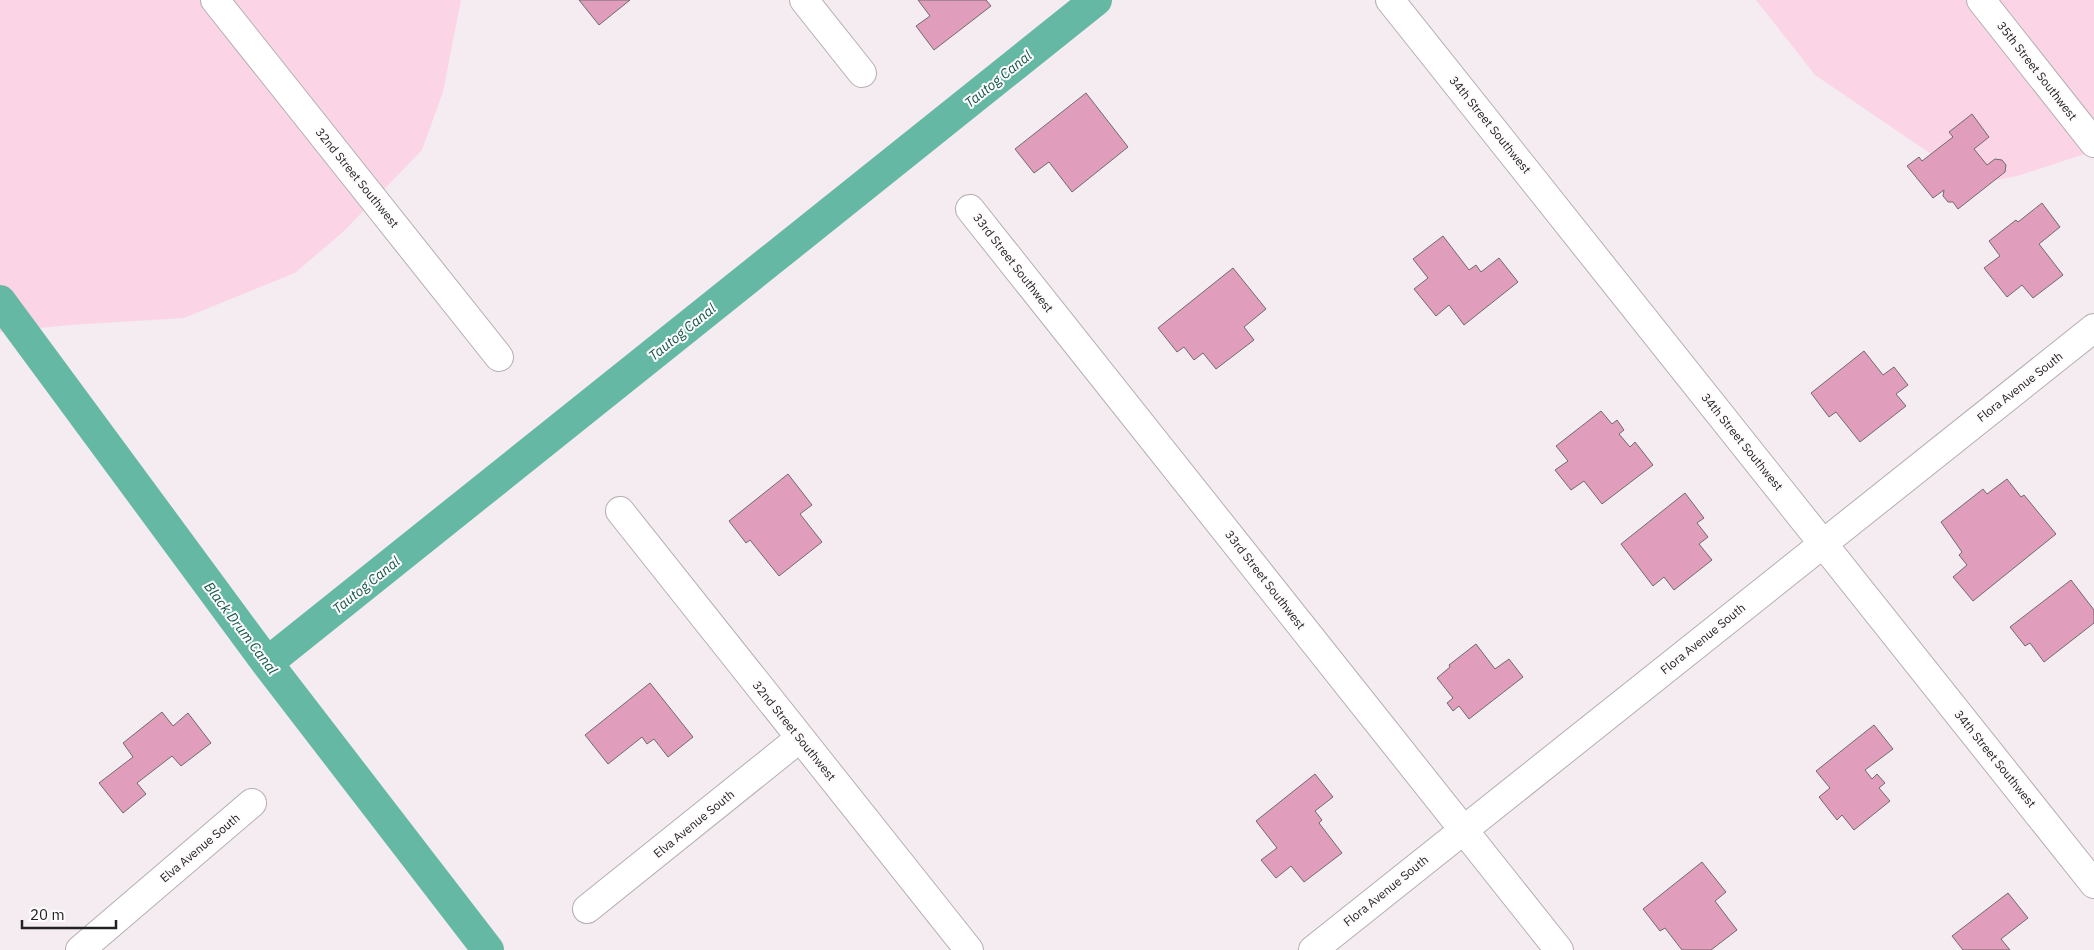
<svg xmlns="http://www.w3.org/2000/svg" width="2094" height="950" font-family="'IBM Plex Sans',sans-serif">
<style>
.green{fill:#fbd5e6}
.lines{fill:none;stroke-linecap:round;stroke-linejoin:round}
.canal{stroke:#65b9a4;stroke-width:32}
.building{fill:#e09dbc;stroke:#716a6d}
.street-casing{stroke:#b6aeb1;stroke-width:30}
.street{stroke:#fff;stroke-width:28}
.labels{text-anchor:middle;stroke-width:4;stroke-linejoin:round;paint-order:stroke}
.street-label{font-size:12px;fill:#242123;stroke:#fefbfc}
.water-label{font-size:14px;font-style:italic;fill:#0e5647;stroke:#fefbfc}
</style>
<rect width="100%" height="100%" fill="#f4ecf0"/>
<path class="green" d="M 0,0 L 461,0 L 443,92 L 422,150 L 344,231 L 295,273 L 184,318 L 70,325 L 0,332 Z
M 1756,0 L 2094,0 L 2094,151 L 2017,176 L 1975,184 L 1815,75 Z"/>
<g class="lines">
<path class="canal" d="M 0,301 L 267,663 L 488,950
M 267,663 L 1096,0"/>
</g>
<path class="building" d="M 579,0 L 630,0 L 599,25 Z
M 918,0 L 986,0 L 991,6 L 934,50 L 916,26 L 930,16 Z
M 1086,93 L 1128,147 L 1072,192 L 1049,162 L 1034,173 L 1015,149 Z
M 1972,114 L 1989,137 L 1974,149 L 1987,165 L 1995,159 L 2002,160 L 2006,165 L 2005,172 L 1958,209 L 1953,202 L 1948,202 L 1943,196 L 1944,190 L 1933,198 L 1907,166 L 1919,157 L 1922,161 L 1953,137 L 1949,132 Z
M 2042,203 L 2060,227 L 2039,244 L 2063,275 L 2033,298 L 2022,285 L 2007,297 L 1984,268 L 2000,256 L 1989,241 L 2016,220 L 2018,222 Z
M 1443,236 L 1469,270 L 1476,265 L 1481,272 L 1499,258 L 1518,282 L 1464,325 L 1449,305 L 1436,316 L 1414,289 L 1428,278 L 1413,259 Z
M 1233,268 L 1266,309 L 1244,327 L 1254,340 L 1216,369 L 1203,353 L 1194,360 L 1184,347 L 1177,352 L 1158,328 Z
M 1864,351 L 1883,375 L 1894,367 L 1908,385 L 1896,394 L 1906,406 L 1860,442 L 1836,412 L 1829,417 L 1811,393 Z
M 1601,411 L 1612,424 L 1617,420 L 1624,430 L 1619,434 L 1630,447 L 1635,442 L 1653,465 L 1602,504 L 1584,481 L 1571,490 L 1555,470 L 1568,461 L 1556,446 Z
M 788,474 L 812,505 L 800,514 L 822,542 L 779,576 L 750,540 L 746,543 L 729,521 Z
M 2007,479 L 2021,497 L 2024,495 L 2056,534 L 1973,601 L 1953,577 L 1967,565 L 1959,555 L 1962,552 L 1941,522 L 1983,489 L 1987,494 Z
M 1685,493 L 1704,518 L 1697,523 L 1708,537 L 1699,544 L 1712,560 L 1674,590 L 1664,577 L 1653,586 L 1621,544 Z
M 2071,580 L 2094,610 L 2094,623 L 2044,662 L 2030,643 L 2025,646 L 2010,627 Z
M 1476,644 L 1495,669 L 1509,659 L 1523,677 L 1469,719 L 1459,706 L 1453,711 L 1447,703 L 1453,698 L 1437,678 L 1450,667 L 1449,665 Z
M 650,683 L 693,737 L 668,757 L 654,739 L 647,744 L 642,737 L 608,764 L 585,735 Z
M 162,712 L 173,726 L 188,713 L 211,743 L 181,766 L 172,756 L 137,783 L 146,794 L 123,813 L 99,783 L 133,757 L 123,743 Z
M 1874,725 L 1893,749 L 1865,770 L 1872,779 L 1877,774 L 1885,783 L 1879,788 L 1890,801 L 1854,830 L 1842,815 L 1837,820 L 1819,797 L 1830,788 L 1816,771 Z
M 1315,774 L 1333,797 L 1315,811 L 1322,820 L 1319,823 L 1342,853 L 1304,882 L 1291,866 L 1276,878 L 1261,860 L 1277,848 L 1256,821 Z
M 1702,862 L 1726,892 L 1715,901 L 1737,930 L 1711,950 L 1682,950 L 1665,928 L 1660,931 L 1643,909 Z
M 2008,893 L 2028,918 L 2001,939 L 2010,950 L 1963,950 L 1952,936 Z"/>
<g class="lines">
<defs>
<path id="street" d="M 215,0 L 499,357
M 804,0 L 862,73
M 1390,0 L 2094,884
M 1981,0 L 2094,143
M 970,209 L 1559,950
M 620,511 L 969,950
M 587,909 L 800,738
M 80,950 L 252,803
M 1313,950 L 2094,328"/>
</defs>
<use href="#street" class="street-casing"/>
<use href="#street" class="street"/>
</g>
<g class="labels">
<g class="street-label">
<text transform="translate(2037 71) rotate(52)" y="4">35th Street Southwest</text>
<text transform="translate(1490 125) rotate(51)" y="4">34th Street Southwest</text>
<text transform="translate(357 178) rotate(51)" y="4">32nd Street Southwest</text>
<text transform="translate(1013 263) rotate(52)" y="4">33rd Street Southwest</text>
<text transform="translate(2020 387) rotate(-38)" y="4">Flora Avenue South</text>
<text transform="translate(1742 442) rotate(51)" y="4">34th Street Southwest</text>
<text transform="translate(1265 580) rotate(52)" y="4">33rd Street Southwest</text>
<text transform="translate(1703 639) rotate(-39)" y="4">Flora Avenue South</text>
<text transform="translate(794 731) rotate(51)" y="4">32nd Street Southwest</text>
<text transform="translate(1995 759) rotate(51)" y="4">34th Street Southwest</text>
<text transform="translate(694 824) rotate(-39)" y="4">Elva Avenue South</text>
<text transform="translate(200 848) rotate(-40)" y="4">Elva Avenue South</text>
<text transform="translate(1386 891) rotate(-39)" y="4">Flora Avenue South</text>
</g>
<g class="water-label">
<text transform="translate(998 79) rotate(-39)" y="5">Tautog Canal</text>
<text transform="translate(682 332) rotate(-39)" y="5">Tautog Canal</text>
<text transform="translate(366 585) rotate(-39)" y="5">Tautog Canal</text>
<text transform="translate(241 628) rotate(53)" y="5">Black Drum Canal</text>
</g>
</g>
<path d="M22 920v8h94v-8" fill="none" stroke="#242123" stroke-width="2.5"/>
<text x="30" y="920" font-size="15" fill="#242123" stroke="#fefbfc" stroke-width="4" paint-order="stroke">20 m</text>
</svg>
